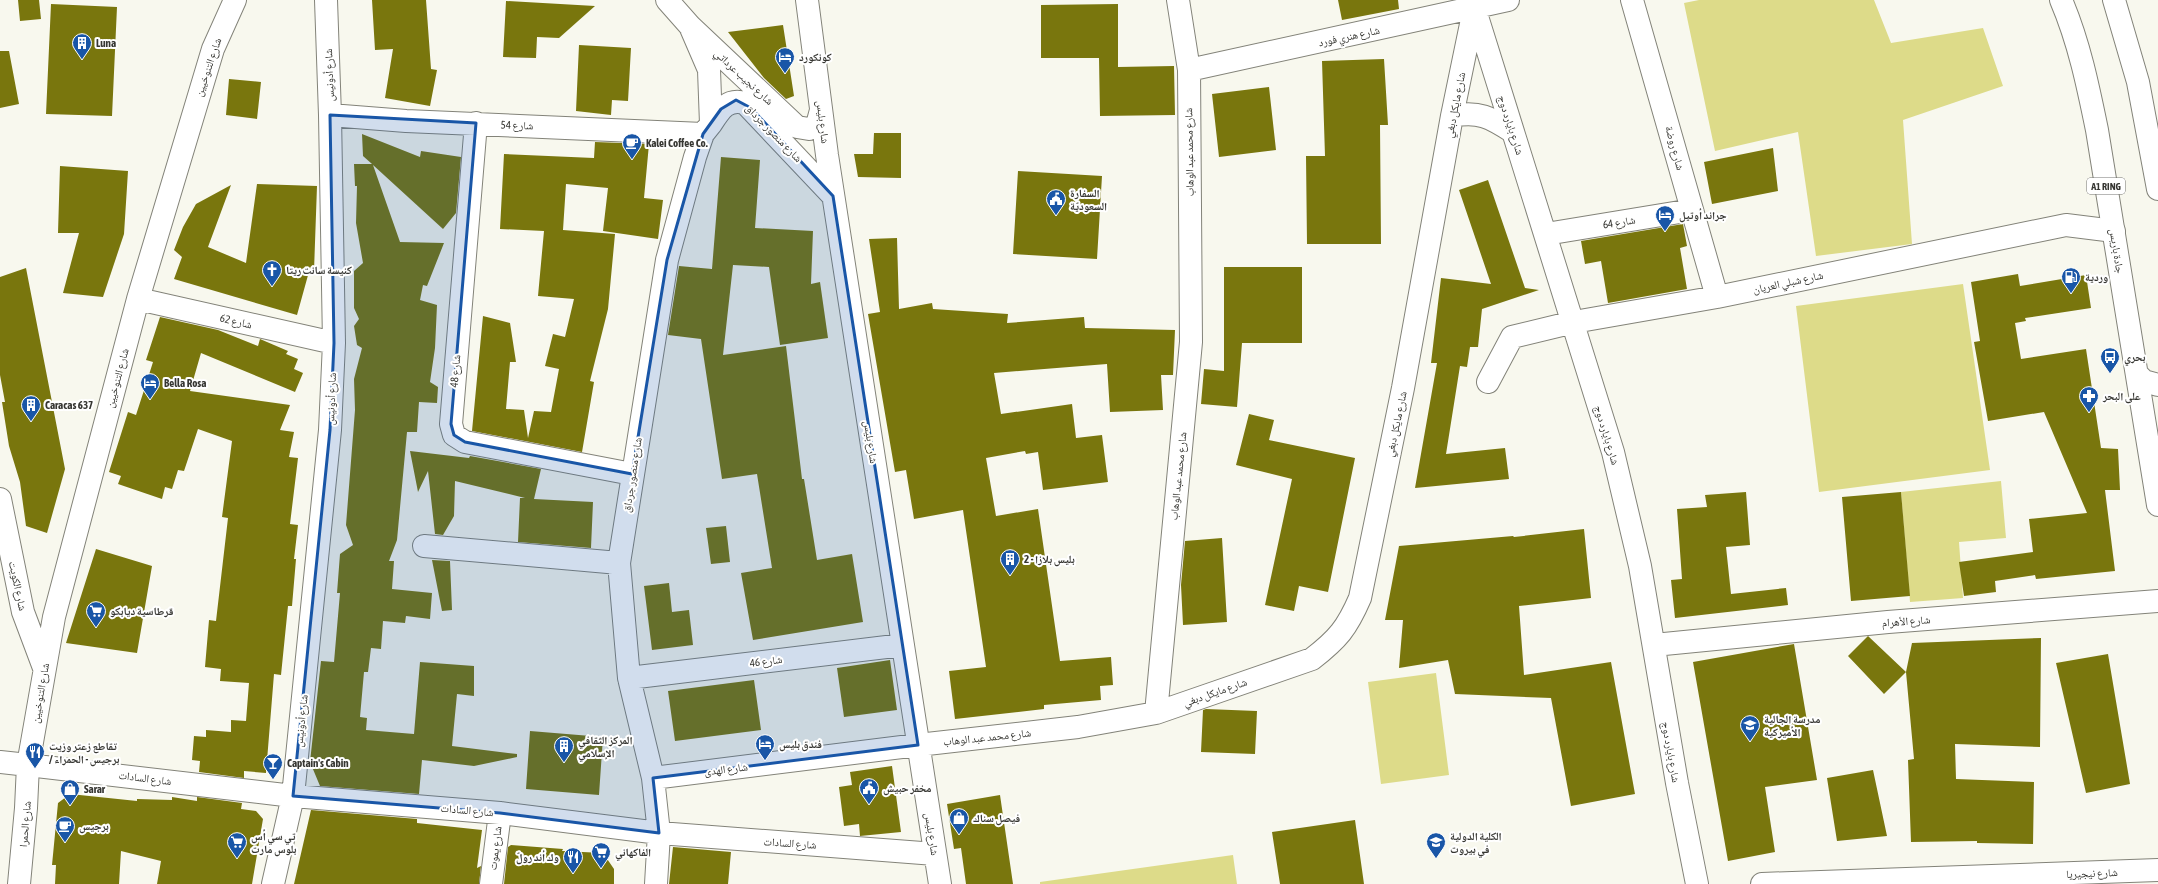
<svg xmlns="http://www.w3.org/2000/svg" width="2158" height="884" font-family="'Asap Condensed','Noto Naskh Arabic',sans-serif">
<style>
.green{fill:#dddb89}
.building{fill:#79760d}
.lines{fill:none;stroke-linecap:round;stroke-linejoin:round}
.minor-casing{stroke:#838379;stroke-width:24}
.major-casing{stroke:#838379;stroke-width:24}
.highway-casing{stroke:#838379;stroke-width:24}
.minor{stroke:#fff;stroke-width:22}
.major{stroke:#fff;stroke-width:22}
.highway{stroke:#fff;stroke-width:22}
.marked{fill:#1956a7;fill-opacity:0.2;stroke:#1956a7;stroke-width:3;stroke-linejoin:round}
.labels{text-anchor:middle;stroke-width:4;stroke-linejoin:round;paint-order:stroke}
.shield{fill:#fff;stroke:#727270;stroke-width:1}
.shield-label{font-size:10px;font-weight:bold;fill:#363632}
.street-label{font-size:11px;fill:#363632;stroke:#fff}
.poi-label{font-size:11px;font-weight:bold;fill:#363632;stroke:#fff;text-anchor:start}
</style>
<rect width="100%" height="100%" fill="#f8f8ee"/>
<path class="green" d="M 1699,0 L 1874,0 L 1891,43 L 1983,28 L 2003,86 L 1903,120 L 1912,244 L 1816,256 L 1798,132 L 1715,151 L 1684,3 Z
M 1963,284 L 1990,470 L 1819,492 L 1796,306 Z
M 2001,481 L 2006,538 L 1959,542 L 1963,598 L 1910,602 L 1901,492 Z
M 1436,673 L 1449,775 L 1381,784 L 1368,682 Z
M 1233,855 L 1237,884 L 1040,884 L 1040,882 Z"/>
<path class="building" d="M 18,0 L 39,0 L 41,19 L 20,21 Z
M 372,0 L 426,0 L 431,69 L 437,70 L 430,106 L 385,98 L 393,49 L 375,50 Z
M 1338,0 L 1398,0 L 1399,9 L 1342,20 Z
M 506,1 L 595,6 L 559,38 L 537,37 L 536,58 L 503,57 Z
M 51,4 L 117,7 L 112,116 L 46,114 Z
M 1118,4 L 1118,67 L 1174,66 L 1175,115 L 1100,116 L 1099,58 L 1041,58 L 1041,5 Z
M 783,25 L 794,96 L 786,99 L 764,78 L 728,32 Z
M 579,45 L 631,48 L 628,101 L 612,100 L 611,115 L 576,111 Z
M 0,51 L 9,51 L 19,104 L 0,108 Z
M 1384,59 L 1388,125 L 1380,125 L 1381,244 L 1307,244 L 1306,156 L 1325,156 L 1322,61 Z
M 229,79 L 261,82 L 257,119 L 226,115 Z
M 1269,87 L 1276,150 L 1219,157 L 1212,94 Z
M 874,133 L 901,133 L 901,178 L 858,177 L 854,154 L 873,154 Z
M 362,134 L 420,157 L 421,151 L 461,157 L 456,213 L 443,229 L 373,165 L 400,242 L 444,243 L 427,286 L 423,285 L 420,300 L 437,305 L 435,348 L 430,382 L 438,387 L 437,403 L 419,402 L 417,432 L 407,432 L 397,540 L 389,561 L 394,561 L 392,589 L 432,593 L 430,619 L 406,616 L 405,623 L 383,621 L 381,649 L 371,648 L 368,672 L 364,672 L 360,717 L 367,718 L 366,730 L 414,734 L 420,662 L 474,666 L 474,696 L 457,694 L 452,746 L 517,754 L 517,757 L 474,766 L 422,760 L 419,794 L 320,786 L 310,762 L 321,661 L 334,662 L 340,593 L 337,593 L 340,554 L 353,545 L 346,525 L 355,410 L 354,379 L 362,348 L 357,345 L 354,326 L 359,319 L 354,308 L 354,271 L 363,263 L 356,223 L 357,186 L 355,186 L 354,164 L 372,164 L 363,156 Z
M 595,142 L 649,144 L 644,198 L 663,200 L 658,239 L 603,231 L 608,188 L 566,184 L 563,230 L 615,234 L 608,309 L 590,381 L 594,382 L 582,452 L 472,431 L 483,316 L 510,323 L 516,362 L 510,362 L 506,409 L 524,410 L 528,438 L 534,411 L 551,412 L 559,369 L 545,366 L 553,334 L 565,337 L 574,299 L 538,296 L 544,231 L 500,229 L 504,154 L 594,158 Z
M 1773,148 L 1778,191 L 1712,204 L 1704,162 Z
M 721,157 L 760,160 L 755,228 L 813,231 L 811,284 L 820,282 L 828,338 L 780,345 L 769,267 L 733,265 L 723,355 L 786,346 L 802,479 L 804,479 L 817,560 L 852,554 L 863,622 L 753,640 L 741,573 L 772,568 L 757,474 L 722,479 L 701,339 L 668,335 L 679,266 L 712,269 Z
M 60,166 L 128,171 L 124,234 L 103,297 L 63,293 L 79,233 L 58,233 Z
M 1018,171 L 1102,176 L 1097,259 L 1013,254 Z
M 1488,180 L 1525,288 L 1539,290 L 1482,309 L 1478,347 L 1470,347 L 1467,367 L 1460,366 L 1446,454 L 1505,448 L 1509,479 L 1415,488 L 1437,363 L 1431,363 L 1441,278 L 1491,284 L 1459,190 Z
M 257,184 L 317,186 L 314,271 L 310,268 L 297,315 L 174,279 L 182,257 L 174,250 L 183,227 L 196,204 L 231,185 L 208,247 L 246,263 Z
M 1683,224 L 1687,246 L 1680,248 L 1687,289 L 1608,303 L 1601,261 L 1585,264 L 1581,241 Z
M 897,238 L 899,309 L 932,303 L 933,309 L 1008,314 L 1007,323 L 1084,317 L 1085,328 L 1175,330 L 1173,375 L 1161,375 L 1163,410 L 1110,412 L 1107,364 L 994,373 L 1001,414 L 1072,404 L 1076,438 L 1102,435 L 1108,482 L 1043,490 L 1038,452 L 1026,454 L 1025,451 L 986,458 L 996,516 L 1038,509 L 1060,661 L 1111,657 L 1113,685 L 1100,686 L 1101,700 L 1044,705 L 1044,709 L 955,719 L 949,671 L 986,667 L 963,510 L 914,519 L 906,470 L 895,472 L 868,314 L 880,312 L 869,239 Z
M 1224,267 L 1302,267 L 1302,343 L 1242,343 L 1237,407 L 1201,404 L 1204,369 L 1224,371 Z
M 26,268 L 65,469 L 47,533 L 26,526 L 20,482 L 9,446 L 2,402 L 5,402 L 0,375 L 0,277 Z
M 2018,274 L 2020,286 L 2086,275 L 2091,308 L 2025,318 L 2026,321 L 2015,323 L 2021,359 L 2086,349 L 2101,448 L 2118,449 L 2120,490 L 2105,490 L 2115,571 L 2036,579 L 2035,575 L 1995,581 L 1996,592 L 1964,596 L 1959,562 L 2033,552 L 2029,519 L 2087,513 L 2044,412 L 1988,421 L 1974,342 L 1980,341 L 1971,282 Z
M 160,317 L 218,330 L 258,346 L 260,339 L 288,351 L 286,354 L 298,359 L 294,369 L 303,373 L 295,392 L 201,353 L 190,391 L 290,405 L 280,430 L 294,432 L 289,457 L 298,458 L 290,524 L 298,525 L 294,559 L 296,559 L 292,606 L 288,606 L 281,675 L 274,674 L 266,773 L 244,771 L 244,778 L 199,772 L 200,761 L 192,760 L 194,736 L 206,737 L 206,730 L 231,732 L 231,720 L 246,721 L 249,683 L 220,681 L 221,669 L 205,667 L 209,620 L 216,621 L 228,518 L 222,517 L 232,441 L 198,429 L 184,471 L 178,470 L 172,489 L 165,487 L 162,499 L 118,484 L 121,476 L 109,472 L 128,412 L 136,415 L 147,381 L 153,362 L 146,360 Z
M 1249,414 L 1274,420 L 1269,440 L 1355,458 L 1328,592 L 1299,586 L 1294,611 L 1265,605 L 1292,479 L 1236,465 Z
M 410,451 L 469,458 L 470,456 L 541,469 L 534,499 L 593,502 L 591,548 L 518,542 L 520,498 L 525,498 L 455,481 L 454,516 L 443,535 L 435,534 L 428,471 L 418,492 Z
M 1746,492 L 1750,545 L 1726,547 L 1731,594 L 1786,588 L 1788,605 L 1675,618 L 1671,580 L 1682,579 L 1677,509 L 1707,507 L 1705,495 Z
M 1901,492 L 1910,596 L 1851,601 L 1842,497 Z
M 726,526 L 730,562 L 711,564 L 706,528 Z
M 1584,529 L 1591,598 L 1519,606 L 1524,675 L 1611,662 L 1635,794 L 1571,806 L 1551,698 L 1455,694 L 1448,660 L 1399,668 L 1403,620 L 1385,620 L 1399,546 L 1513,536 L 1514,537 Z
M 1222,538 L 1227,622 L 1183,625 L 1181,585 L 1185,541 Z
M 96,549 L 152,566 L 137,653 L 66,643 Z
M 432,560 L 450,561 L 452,610 L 442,611 Z
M 669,583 L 672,612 L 689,610 L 693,645 L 652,650 L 644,586 Z
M 1868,636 L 1906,672 L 1884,694 L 1848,656 Z
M 2041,638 L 2040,747 L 1955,744 L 1956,779 L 2034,782 L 2033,844 L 1977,843 L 1977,841 L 1911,842 L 1908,760 L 1914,759 L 1906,672 L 1912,643 Z
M 1794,644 L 1817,780 L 1765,787 L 1775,852 L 1728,861 L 1693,662 Z
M 2108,654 L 2130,784 L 2086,793 L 2056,663 Z
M 890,660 L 897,710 L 844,717 L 837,668 Z
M 754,680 L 761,730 L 675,741 L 668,691 Z
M 1206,709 L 1257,711 L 1255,754 L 1201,752 L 1203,710 Z
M 530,731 L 603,737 L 599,795 L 526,789 Z
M 892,766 L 901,832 L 860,836 L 859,824 L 844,826 L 839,787 L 852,785 L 850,772 Z
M 1873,770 L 1887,836 L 1837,841 L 1827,778 Z
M 70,794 L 137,801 L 137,799 L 172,800 L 172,797 L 197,801 L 197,797 L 242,803 L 241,809 L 256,811 L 263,819 L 252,884 L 157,884 L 161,861 L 121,851 L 119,884 L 55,884 L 56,865 L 52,865 L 58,803 Z
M 1000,795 L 1013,884 L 966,884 L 961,848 L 954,849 L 947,804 Z
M 311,810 L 417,819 L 417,823 L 482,830 L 477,868 L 481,866 L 479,884 L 294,884 Z
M 1355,820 L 1364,884 L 1280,884 L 1272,832 Z
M 511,845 L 563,849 L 562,851 L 603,853 L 614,869 L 614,884 L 504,884 L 508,847 Z
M 673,847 L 731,852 L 728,884 L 669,884 Z"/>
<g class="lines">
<defs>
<path id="minor" d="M 235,0 L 213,49 L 138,299 L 54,617 L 28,765 L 293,796 L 500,813 L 659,833 L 935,854
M 667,0 L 690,26 L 797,127 L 809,129 L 817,125 L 821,110
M 807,0 L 827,155 L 940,884
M 1632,0 L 1717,297
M 1475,10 L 1613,452 L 1640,566 L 1677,783 L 1697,884
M 1189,70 L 1508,0
M 330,115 L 406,121 L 703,134
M 1452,116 C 1479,111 1490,117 1513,132
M 476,123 L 451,424 L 454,435 L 465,442 L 632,474
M 711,124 C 720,110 727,98 745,103 L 833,196
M 1546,234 L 1692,210
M 138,299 L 334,343
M 1488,382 L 1512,337 L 1574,322 L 1717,297 L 2066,225 L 2114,231
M 0,499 L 23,612 L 44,668
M 424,546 L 619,563
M 1654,645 L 1888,622 L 2158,601
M 629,678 L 903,645
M 1156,713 L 1191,342 L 1189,70 L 1178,0
M 653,778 L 918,745 L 1078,727 L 1156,713 L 1312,659 C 1338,639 1347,628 1360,598 L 1403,388 L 1452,116 L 1476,0
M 273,884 L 293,796 L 330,430 L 334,343 L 330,115 L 326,0
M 491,884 L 500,813
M 656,884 L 659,833 L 653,778 L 629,678 L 619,563 L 667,260 L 695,157 L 703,134 L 711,124 L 709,70 L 690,26
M 1762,884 L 2158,870"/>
<path id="major" d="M 0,762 L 28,765 L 26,808 L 19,884"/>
<path id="highway" d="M 2061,0 C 2079,42 2088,86 2097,130 L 2158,505
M 2114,0 L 2138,82 L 2158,189
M 2137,374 L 2144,381 L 2158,385"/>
</defs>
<use href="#minor" class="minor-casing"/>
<use href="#major" class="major-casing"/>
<use href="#highway" class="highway-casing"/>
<use href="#minor" class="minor"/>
<use href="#major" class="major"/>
<use href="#highway" class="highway"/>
</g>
<path class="marked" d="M 736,100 L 751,108 L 833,196 L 918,745 L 653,778 L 659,833 L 500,813 L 293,796 L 330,430 L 334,343 L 330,115 L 476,123 L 451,424 L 454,435 L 465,442 L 632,474 L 667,260 L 703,134 L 721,109 Z"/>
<defs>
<symbol id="building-pin" viewBox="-11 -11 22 30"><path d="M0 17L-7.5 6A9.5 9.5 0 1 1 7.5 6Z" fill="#1956a7" stroke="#fff"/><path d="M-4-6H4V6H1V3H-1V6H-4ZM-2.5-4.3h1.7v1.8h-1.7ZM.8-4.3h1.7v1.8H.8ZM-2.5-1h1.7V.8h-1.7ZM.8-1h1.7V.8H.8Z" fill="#fff"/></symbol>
<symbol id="hotel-pin" viewBox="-11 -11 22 30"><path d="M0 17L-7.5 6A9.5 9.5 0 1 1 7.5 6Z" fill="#1956a7" stroke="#fff"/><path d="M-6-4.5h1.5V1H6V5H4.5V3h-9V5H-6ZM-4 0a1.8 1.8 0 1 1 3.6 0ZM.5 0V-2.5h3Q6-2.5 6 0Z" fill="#fff"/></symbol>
<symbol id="cafe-pin" viewBox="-11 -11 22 30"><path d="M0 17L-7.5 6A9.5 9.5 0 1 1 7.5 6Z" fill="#1956a7" stroke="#fff"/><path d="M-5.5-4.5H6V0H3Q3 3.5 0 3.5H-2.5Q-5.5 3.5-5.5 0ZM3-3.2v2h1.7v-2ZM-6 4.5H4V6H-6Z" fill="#fff"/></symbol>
<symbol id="civic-pin" viewBox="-11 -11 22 30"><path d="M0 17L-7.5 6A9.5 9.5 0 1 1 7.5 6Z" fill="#1956a7" stroke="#fff"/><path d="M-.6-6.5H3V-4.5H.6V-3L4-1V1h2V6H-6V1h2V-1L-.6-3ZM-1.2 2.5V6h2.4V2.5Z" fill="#fff"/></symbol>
<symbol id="church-pin" viewBox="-11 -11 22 30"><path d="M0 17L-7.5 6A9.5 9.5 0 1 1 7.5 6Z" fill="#1956a7" stroke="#fff"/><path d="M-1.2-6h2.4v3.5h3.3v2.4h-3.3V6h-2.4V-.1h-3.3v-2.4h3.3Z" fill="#fff"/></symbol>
<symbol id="fuel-pin" viewBox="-11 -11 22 30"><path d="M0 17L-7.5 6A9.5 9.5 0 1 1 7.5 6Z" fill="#1956a7" stroke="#fff"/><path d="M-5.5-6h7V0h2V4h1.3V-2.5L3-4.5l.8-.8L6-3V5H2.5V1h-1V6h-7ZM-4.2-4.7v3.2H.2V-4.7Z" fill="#fff"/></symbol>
<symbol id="bus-pin" viewBox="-11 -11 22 30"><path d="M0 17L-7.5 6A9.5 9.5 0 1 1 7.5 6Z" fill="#1956a7" stroke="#fff"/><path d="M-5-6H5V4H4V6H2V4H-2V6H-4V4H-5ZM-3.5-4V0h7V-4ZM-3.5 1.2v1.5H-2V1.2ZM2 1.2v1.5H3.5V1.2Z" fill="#fff"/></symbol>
<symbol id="pharmacy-pin" viewBox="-11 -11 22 30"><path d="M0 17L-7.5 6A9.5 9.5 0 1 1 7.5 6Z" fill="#1956a7" stroke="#fff"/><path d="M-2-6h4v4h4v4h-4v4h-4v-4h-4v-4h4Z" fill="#fff"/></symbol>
<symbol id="supermarket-pin" viewBox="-11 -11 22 30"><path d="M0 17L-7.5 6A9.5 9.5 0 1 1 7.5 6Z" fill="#1956a7" stroke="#fff"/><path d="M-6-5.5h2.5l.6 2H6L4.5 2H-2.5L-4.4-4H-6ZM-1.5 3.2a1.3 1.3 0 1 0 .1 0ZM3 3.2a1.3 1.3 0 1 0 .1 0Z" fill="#fff"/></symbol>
<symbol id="school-pin" viewBox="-11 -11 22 30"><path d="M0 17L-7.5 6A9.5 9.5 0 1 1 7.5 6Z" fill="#1956a7" stroke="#fff"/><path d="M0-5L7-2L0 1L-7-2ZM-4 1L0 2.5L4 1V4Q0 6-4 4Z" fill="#fff"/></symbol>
<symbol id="restaurant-pin" viewBox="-11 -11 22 30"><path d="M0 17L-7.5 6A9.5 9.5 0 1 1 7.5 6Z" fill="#1956a7" stroke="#fff"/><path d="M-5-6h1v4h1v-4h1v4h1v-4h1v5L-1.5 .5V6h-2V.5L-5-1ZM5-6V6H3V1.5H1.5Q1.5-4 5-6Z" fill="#fff"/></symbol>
<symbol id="bar-pin" viewBox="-11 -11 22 30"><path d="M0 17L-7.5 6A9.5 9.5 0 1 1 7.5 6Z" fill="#1956a7" stroke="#fff"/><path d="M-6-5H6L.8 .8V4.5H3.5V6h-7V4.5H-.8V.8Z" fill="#fff"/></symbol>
<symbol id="shop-pin" viewBox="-11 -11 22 30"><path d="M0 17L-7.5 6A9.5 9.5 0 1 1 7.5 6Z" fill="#1956a7" stroke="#fff"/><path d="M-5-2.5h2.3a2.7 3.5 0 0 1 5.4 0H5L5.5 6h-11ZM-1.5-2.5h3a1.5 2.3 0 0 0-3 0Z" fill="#fff"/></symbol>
</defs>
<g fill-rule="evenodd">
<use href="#building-pin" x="71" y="32" width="22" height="30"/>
<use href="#hotel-pin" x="774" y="46" width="22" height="30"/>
<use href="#cafe-pin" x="621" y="132" width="22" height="30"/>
<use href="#civic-pin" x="1045" y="188" width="22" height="30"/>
<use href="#hotel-pin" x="1654" y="204" width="22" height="30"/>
<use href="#church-pin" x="261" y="259" width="22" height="30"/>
<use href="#fuel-pin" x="2060" y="266" width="22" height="30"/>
<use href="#bus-pin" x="2099" y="346" width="22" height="30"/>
<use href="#hotel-pin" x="139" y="372" width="22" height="30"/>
<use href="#pharmacy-pin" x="2078" y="385" width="22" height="30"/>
<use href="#building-pin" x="20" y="394" width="22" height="30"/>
<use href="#building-pin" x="999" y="548" width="22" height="30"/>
<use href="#supermarket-pin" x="85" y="600" width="22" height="30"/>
<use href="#school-pin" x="1739" y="714" width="22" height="30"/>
<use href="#hotel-pin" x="754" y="733" width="22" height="30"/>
<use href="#building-pin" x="553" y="735" width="22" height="30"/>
<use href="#restaurant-pin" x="24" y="741" width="22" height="30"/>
<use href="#bar-pin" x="262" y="752" width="22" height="30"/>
<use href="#civic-pin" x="858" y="777" width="22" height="30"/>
<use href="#shop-pin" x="59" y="778" width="22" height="30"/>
<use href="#shop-pin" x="948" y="807" width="22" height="30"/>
<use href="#cafe-pin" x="54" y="815" width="22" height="30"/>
<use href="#supermarket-pin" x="226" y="831" width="22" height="30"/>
<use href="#school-pin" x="1425" y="831" width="22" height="30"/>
<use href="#supermarket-pin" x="590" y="841" width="22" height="30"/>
<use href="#restaurant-pin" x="562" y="846" width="22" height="30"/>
</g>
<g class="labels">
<rect class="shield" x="2087" y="178" width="38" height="16" rx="3"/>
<g class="shield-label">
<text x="2106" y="190">A1 RING</text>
</g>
<g class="street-label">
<text transform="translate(1349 36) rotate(-12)" y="4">شارع هنري فورد</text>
<text transform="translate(208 67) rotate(-71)" y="4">شارع التنوخيين</text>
<text transform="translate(329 75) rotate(-92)" y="4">شارع أدونيس</text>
<text transform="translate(744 77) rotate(43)" y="4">شارع نجيب عرداتي</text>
<text transform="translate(1455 105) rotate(-79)" y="4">شارع مايكل دبغي</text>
<text transform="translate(823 122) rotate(83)" y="4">شارع بليس</text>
<text transform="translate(517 125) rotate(2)" y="4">شارع 54</text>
<text transform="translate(1511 125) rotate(72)" y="4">شارع بايارد دوج</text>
<text transform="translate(774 133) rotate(46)" y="4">شارع منصور جرداق</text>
<text transform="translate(1675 148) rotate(75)" y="4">شارع روضة</text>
<text transform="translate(1189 152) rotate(-91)" y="4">شارع محمد عبد الوهاب</text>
<text transform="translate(1619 222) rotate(-9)" y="4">شارع 64</text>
<text transform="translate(2117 251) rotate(81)" y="4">جادة باريس</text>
<text transform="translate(1788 282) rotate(-12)" y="4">شارع شبلي العريان</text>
<text transform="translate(236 321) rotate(13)" y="4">شارع 62</text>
<text transform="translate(455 371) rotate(-85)" y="4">شارع 48</text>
<text transform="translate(117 378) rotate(-75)" y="4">شارع التنوخيين</text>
<text transform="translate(331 399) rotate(-88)" y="4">شارع أدونيس</text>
<text transform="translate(1396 424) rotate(-78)" y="4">شارع مايكل دبغي</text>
<text transform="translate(1607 435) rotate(73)" y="4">شارع بايارد دوج</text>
<text transform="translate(871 442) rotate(81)" y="4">شارع بليس</text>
<text transform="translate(632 475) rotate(-81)" y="4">شارع منصور جرداق</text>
<text transform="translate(1178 476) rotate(-84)" y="4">شارع محمد عبد الوهاب</text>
<text transform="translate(18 586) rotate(78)" y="4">شارع الكويت</text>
<text transform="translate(1906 621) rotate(-4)" y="4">شارع الأهرام</text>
<text transform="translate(766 661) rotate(-7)" y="4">شارع 46</text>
<text transform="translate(1215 692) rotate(-19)" y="4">شارع مايكل دبغي</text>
<text transform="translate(40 693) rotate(-80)" y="4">شارع التنوخيين</text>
<text transform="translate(301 721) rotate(-84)" y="4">شارع أدونيس</text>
<text transform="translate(987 737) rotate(-6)" y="4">شارع محمد عبد الوهاب</text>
<text transform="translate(1671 752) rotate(80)" y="4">شارع بايارد دوج</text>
<text transform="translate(726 769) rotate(-7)" y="4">شارع الهدى</text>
<text transform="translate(145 778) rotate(7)" y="4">شارع السادات</text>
<text transform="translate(467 810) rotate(5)" y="4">شارع السادات</text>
<text transform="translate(25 824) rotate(-85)" y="4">شارع الحمرا</text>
<text transform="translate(932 834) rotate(81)" y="4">شارع بليس</text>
<text transform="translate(790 843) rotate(4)" y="4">شارع السادات</text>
<text transform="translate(495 848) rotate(-83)" y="4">شارع يموت</text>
<text transform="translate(2092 873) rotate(-2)" y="4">شارع نيجيريا</text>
</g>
<g class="poi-label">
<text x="96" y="47">Luna</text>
<text x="799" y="61">كونكورد</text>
<text x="646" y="147">Kalei Coffee Co.</text>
<text x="1070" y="197">السفارة<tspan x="1070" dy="13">السعوديّة</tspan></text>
<text x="1679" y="219">جراند أوتيل</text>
<text x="286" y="274">كنيسة سانت ريتا</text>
<text x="2085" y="281">وردية</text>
<text x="2124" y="361">بحري</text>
<text x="164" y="387">Bella Rosa</text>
<text x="2103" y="400">على البحر</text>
<text x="45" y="409">Caracas 637</text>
<text x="1024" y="563">2 - بليس بلازا</text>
<text x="110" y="615">قرطاسية ديابكو</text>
<text x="1764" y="723">مدرسة الجالية<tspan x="1764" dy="13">الأميركية</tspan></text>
<text x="578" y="744">المركز الثقافي<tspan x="578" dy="13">الإسلامي</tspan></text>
<text x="779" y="748">فندق بليس</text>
<text x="49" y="750">تقاطع زعتر وزيت<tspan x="49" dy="13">/ برجيس - الحمراء</tspan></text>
<text x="287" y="767">Captain's Cabin</text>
<text x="883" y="792">مخفر حبيش</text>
<text x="84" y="793">Sarar</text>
<text x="973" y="822">فيصل سناك</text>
<text x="79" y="830">برجيس</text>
<text x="251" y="840">تي سي أس<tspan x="251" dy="13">بلوس مارت</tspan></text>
<text x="1450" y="840">الكلية الدولية<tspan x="1450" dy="13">في بيروت</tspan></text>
<text x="615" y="856">الفاكهاني</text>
<text x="559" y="861" text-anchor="end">وك أند رولّ</text>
</g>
</g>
</svg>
